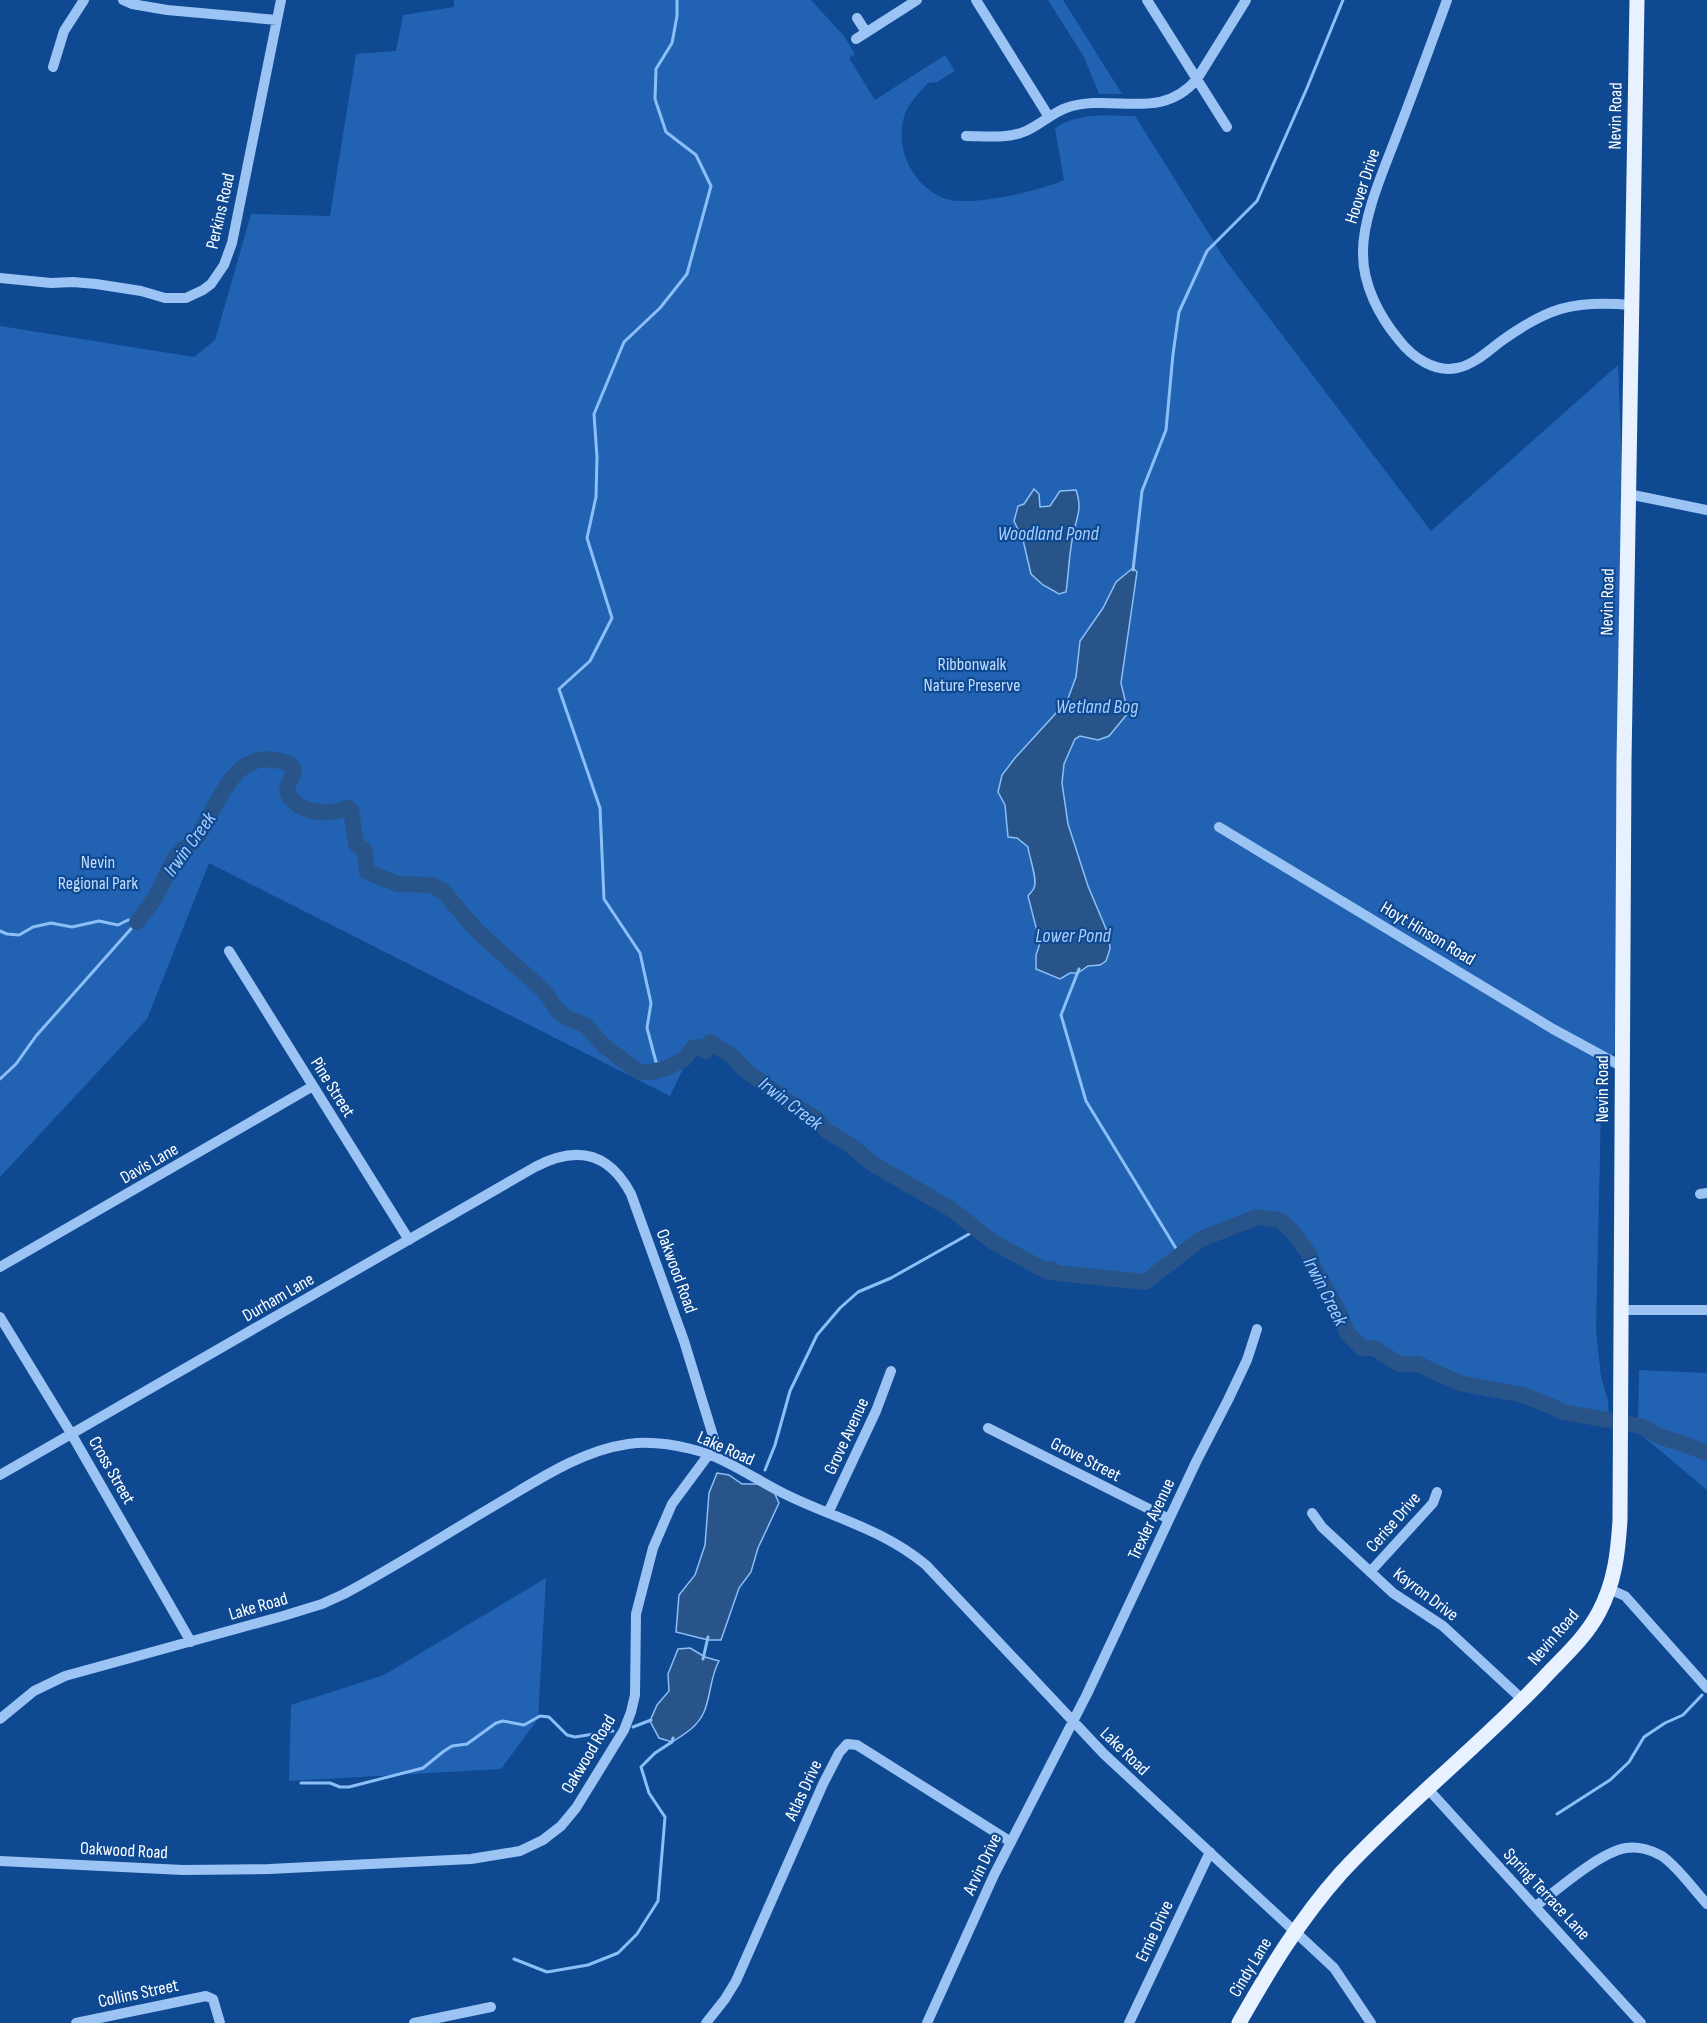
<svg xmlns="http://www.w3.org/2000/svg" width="1707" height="2023" font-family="'Sofia Sans Condensed',sans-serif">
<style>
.green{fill:#2163b2}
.water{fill:#295489;stroke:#8cbff7;stroke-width:1.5}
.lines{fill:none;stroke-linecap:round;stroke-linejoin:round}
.stream{stroke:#8cbff7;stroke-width:3}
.river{stroke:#295489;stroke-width:16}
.minor{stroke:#9bc3f4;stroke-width:10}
.major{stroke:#e7f1ff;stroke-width:15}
.labels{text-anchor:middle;stroke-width:4.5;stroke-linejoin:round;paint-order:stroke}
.street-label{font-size:18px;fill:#fff;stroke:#0f4992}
.park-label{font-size:18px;fill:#c2defe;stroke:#0f4992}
.water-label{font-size:20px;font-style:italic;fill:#a7cefb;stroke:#0f4992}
</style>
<rect width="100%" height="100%" fill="#0f4992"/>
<path class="green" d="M 454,0 L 811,0 L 844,36 L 855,54 L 849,58 L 875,100 L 945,55 L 955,71 L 937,82 L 928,83 C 918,94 906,105 903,121 C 896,153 915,188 946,199 C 973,207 1039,191 1064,180 L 1055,128 C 1081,112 1105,116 1135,116 L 1226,261 L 1431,531 L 1618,365 L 1623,491 L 1616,1032 L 1614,1053 L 1602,1064 L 1596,1330 L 1601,1377 L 1608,1401 L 1609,1421 L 1563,1412 L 1553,1407 L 1523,1395 L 1459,1383 L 1418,1364 L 1399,1364 L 1374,1348 L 1362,1348 L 1347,1333 L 1340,1314 L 1313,1266 L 1309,1254 L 1292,1231 L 1279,1220 L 1257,1217 L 1201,1239 L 1145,1282 L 1057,1273 L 1051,1269 L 1048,1272 L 993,1242 L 951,1209 L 873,1164 L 850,1145 L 827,1131 L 817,1119 L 791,1104 L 744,1069 L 732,1056 L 710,1042 L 697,1040 L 670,1096 L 209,863 L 147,1019 L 0,1177 L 0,326 L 194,357 L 215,340 L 251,214 L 330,216 L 356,54 L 396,51 L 403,15 L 454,7 Z
M 1048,0 L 1063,0 L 1122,94 L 1099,94 L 1084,57 Z
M 1639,1370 L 1707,1373 L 1707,1490 L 1638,1432 Z
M 546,1578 L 538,1719 L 501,1769 L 289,1781 L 291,1705 L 384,1675 Z"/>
<path class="water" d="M 1034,489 L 1039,494 L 1040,507 L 1050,506 L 1060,491 L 1076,490 C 1082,508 1078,513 1074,531 C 1069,550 1069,572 1066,592 L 1059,594 L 1043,585 L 1031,574 L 1023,540 L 1014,521 L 1018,506 L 1024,504 Z
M 1133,568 L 1137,572 L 1121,683 L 1128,713 L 1109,736 L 1098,740 L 1080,736 L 1075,739 L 1064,764 L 1062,783 L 1068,824 L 1088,886 L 1109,936 L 1110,949 L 1106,961 L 1100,965 L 1088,966 L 1078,973 L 1070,973 L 1060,979 L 1036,969 L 1036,955 L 1040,943 L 1028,896 C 1030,893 1033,891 1034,888 C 1038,879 1029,857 1028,847 L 1017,838 L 1008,837 L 1005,805 L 998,792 L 1002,775 L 1015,758 L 1067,701 L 1076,677 L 1080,641 L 1103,608 L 1116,582 Z
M 717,1473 L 729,1475 L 742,1484 L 759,1484 L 774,1492 L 779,1503 L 758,1548 L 751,1572 L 739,1588 L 721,1640 L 708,1640 L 676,1632 L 679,1595 L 695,1575 L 705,1545 L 709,1493 Z
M 690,1648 L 705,1657 L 719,1661 C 710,1677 711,1696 704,1712 C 698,1726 685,1734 672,1742 L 659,1738 L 650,1721 L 657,1705 L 669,1691 L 668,1674 L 678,1649 Z"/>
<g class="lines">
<path class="stream" d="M 1133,570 L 1142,491 L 1166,430 L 1173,354 L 1179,312 L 1207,251 L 1257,201 L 1307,88 L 1343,0
M 0,931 L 7,934 L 19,935 L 33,927 L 51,923 L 72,927 L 99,921 L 118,925 L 128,920 L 136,921
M 1079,969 L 1061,1015 L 1086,1101 L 1180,1255
M 667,1068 L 656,1062 L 647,1028 L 651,1003 L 640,953 L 604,899 L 600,808 L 559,689 L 590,661 L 612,618 L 587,538 L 596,497 L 597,457 L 594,414 L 624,342 L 660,308 L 687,274 L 711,186 L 696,155 L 666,132 L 655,99 L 656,69 L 672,43 L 677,16 L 677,0
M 0,1079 L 16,1064 L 36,1036 L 137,922
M 765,1470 L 775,1445 L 790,1391 L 817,1335 L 840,1308 L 858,1292 L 891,1278 L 978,1229
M 703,1659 L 708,1637
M 633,1727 L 651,1720
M 301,1783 L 330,1783 L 340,1787 L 349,1787 L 423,1768 L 444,1751 L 452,1746 L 467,1744 L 496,1723 L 503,1721 L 524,1725 L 540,1716 L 549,1717 L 567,1735 L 575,1737 L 613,1731
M 1557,1814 L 1610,1780 L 1629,1762 L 1644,1737 L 1665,1723 L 1683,1715 L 1702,1695
M 514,1959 L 547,1972 L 588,1965 L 618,1953 L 637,1934 L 658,1901 L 665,1817 L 649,1793 L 641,1767 L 655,1753 L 672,1742 L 673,1738"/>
<path class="river" d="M 137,922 C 143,914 149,907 154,899 C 163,885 168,868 178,854 C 184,847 193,844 198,836 C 216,809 232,752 274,760 C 283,761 289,762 294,769 C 294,778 287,782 287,792 C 298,815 327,815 348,808 L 351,810 L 356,844 L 365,851 L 367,872 L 398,884 L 432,885 L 444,892 L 476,930 L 544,991 L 558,1011 L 569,1019 L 581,1023 L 587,1027 L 604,1046 L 635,1069 L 642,1072 L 651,1072 L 667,1068 L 684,1059 L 693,1048 L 699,1047 L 706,1051 L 710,1042 L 732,1056 L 744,1069 L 791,1104 L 817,1119 L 827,1131 L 850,1145 L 873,1164 L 951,1209 L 993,1242 L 1048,1272 L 1051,1269 L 1057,1273 L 1145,1282 L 1201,1239 L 1257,1217 L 1280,1220 L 1292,1231 L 1309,1254 L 1313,1266 L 1340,1314 L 1347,1333 L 1362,1348 L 1374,1348 L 1399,1364 L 1418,1364 L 1459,1383 L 1523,1395 L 1553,1407 L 1563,1412 L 1641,1426 L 1661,1437 L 1681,1443 L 1707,1453"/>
<path class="minor" d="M 123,0 L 132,4 L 167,10 L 277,20
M 976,0 L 1049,117
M 1147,0 L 1227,127
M 1447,0 C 1431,44 1415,88 1398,132 C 1385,167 1362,217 1363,254 C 1363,285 1379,316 1399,340 C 1412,357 1435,373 1457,368 C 1473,365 1487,352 1500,342 C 1547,308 1572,300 1631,305
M 857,18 L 866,32
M 856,39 L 917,0
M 53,67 L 64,31 L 84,0
M 966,136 C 985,136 1008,139 1026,131 C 1040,125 1052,113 1066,108 C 1112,92 1160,123 1197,79 L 1246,0
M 0,278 L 51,283 L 73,282 L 96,284 L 141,291 L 165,298 L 186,298 L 203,290 L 211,284 L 224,265 L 232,243 L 281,0
M 1628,494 L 1707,510
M 1219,827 L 1553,1029 L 1621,1066
M 229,951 L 409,1240
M 1700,1194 L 1707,1193
M 0,1267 L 313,1086
M 1621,1310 L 1707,1310
M 0,1317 L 72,1435 L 191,1642
M 988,1428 L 1169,1519
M 0,1475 L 535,1167 C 575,1146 608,1151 631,1194 L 684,1341 L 714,1439 L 712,1450 L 672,1504 L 653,1548 L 636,1614 L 635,1695 L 631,1712 L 624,1730 L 576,1808 L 561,1826 L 543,1840 L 520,1851 L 471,1859 L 269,1869 L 183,1870 L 0,1861
M 828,1513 L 876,1411 L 891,1371
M 1312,1513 L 1322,1527 L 1393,1593 L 1443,1626 L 1523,1700
M 1370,1572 L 1433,1503 L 1437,1492
M 1609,1589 L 1625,1596 L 1707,1688
M 0,1719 L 34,1691 L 65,1676 L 283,1616 L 322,1604 L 344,1594 C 396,1566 446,1534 497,1504 C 538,1480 580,1451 628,1444 C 649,1441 671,1444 691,1449 C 726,1457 757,1481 789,1496 C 839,1520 882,1529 926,1565 L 1104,1754 L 1334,1968 L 1371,2023
M 1428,1789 L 1641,2023
M 1536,1906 C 1557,1890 1600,1852 1626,1848 C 1638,1846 1652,1850 1662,1856 C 1679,1868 1693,1889 1707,1904
M 76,2023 L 206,1996 L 213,1999 L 220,2023
M 414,2023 L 491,2007
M 706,2023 L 725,1999 L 736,1981 L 823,1784 L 839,1753 L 847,1744 L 857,1745 L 1011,1842
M 927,2023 L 994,1875 L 1087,1694 L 1196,1462 L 1228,1400 L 1247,1360 L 1257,1329
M 1129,2023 L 1210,1852"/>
<path class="major" d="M 1239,2023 C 1269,1970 1300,1919 1341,1873 C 1404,1805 1477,1748 1541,1681 C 1561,1659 1585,1639 1599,1612 C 1615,1582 1618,1552 1620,1520 L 1624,761 L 1637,0"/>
</g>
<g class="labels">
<g class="street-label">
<text transform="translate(1615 116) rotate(-89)" y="6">Nevin Road</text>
<text transform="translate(1362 186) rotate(-72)" y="6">Hoover Drive</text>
<text transform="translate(220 211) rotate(-77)" y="6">Perkins Road</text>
<text transform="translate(1607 602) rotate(-89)" y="6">Nevin Road</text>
<text transform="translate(1428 933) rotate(31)" y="6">Hoyt Hinson Road</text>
<text transform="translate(333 1087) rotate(58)" y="6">Pine Street</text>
<text transform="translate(1602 1089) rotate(-90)" y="6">Nevin Road</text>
<text transform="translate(149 1163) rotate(-30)" y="6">Davis Lane</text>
<text transform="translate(677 1271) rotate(70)" y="6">Oakwood Road</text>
<text transform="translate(278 1297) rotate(-30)" y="6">Durham Lane</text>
<text transform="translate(846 1436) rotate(-65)" y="6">Grove Avenue</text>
<text transform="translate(726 1448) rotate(24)" y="6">Lake Road</text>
<text transform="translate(1086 1459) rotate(27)" y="6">Grove Street</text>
<text transform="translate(112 1470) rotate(60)" y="6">Cross Street</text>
<text transform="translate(1151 1519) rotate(-65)" y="6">Trexler Avenue</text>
<text transform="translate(1393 1522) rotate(-49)" y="6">Cerise Drive</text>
<text transform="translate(1426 1594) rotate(37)" y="6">Kayron Drive</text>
<text transform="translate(258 1606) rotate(-16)" y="6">Lake Road</text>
<text transform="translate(1553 1637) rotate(-49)" y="6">Nevin Road</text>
<text transform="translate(1125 1751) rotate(44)" y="6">Lake Road</text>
<text transform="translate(588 1754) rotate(-59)" y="6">Oakwood Road</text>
<text transform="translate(803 1790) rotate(-65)" y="6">Atlas Drive</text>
<text transform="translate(124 1850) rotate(3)" y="6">Oakwood Road</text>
<text transform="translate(982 1864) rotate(-64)" y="6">Arvin Drive</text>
<text transform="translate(1547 1894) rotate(47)" y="6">Spring Terrace Lane</text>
<text transform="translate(1154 1931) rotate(-65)" y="6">Ernie Drive</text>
<text transform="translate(1250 1967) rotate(-59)" y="6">Cindy Lane</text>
<text transform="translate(138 1993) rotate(-12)" y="6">Collins Street</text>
</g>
<g class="park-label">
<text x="972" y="670">Ribbonwalk<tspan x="972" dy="21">Nature Preserve</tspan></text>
<text x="98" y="868">Nevin<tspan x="98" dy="21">Regional Park</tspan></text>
</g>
<g class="water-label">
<text x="1048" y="540">Woodland Pond</text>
<text x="1097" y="713">Wetland Bog</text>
<text transform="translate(189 844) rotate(-54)" y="7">Irwin Creek</text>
<text x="1073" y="942">Lower Pond</text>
<text transform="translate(791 1103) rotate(37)" y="7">Irwin Creek</text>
<text transform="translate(1326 1291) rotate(63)" y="7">Irwin Creek</text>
</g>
</g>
</svg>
